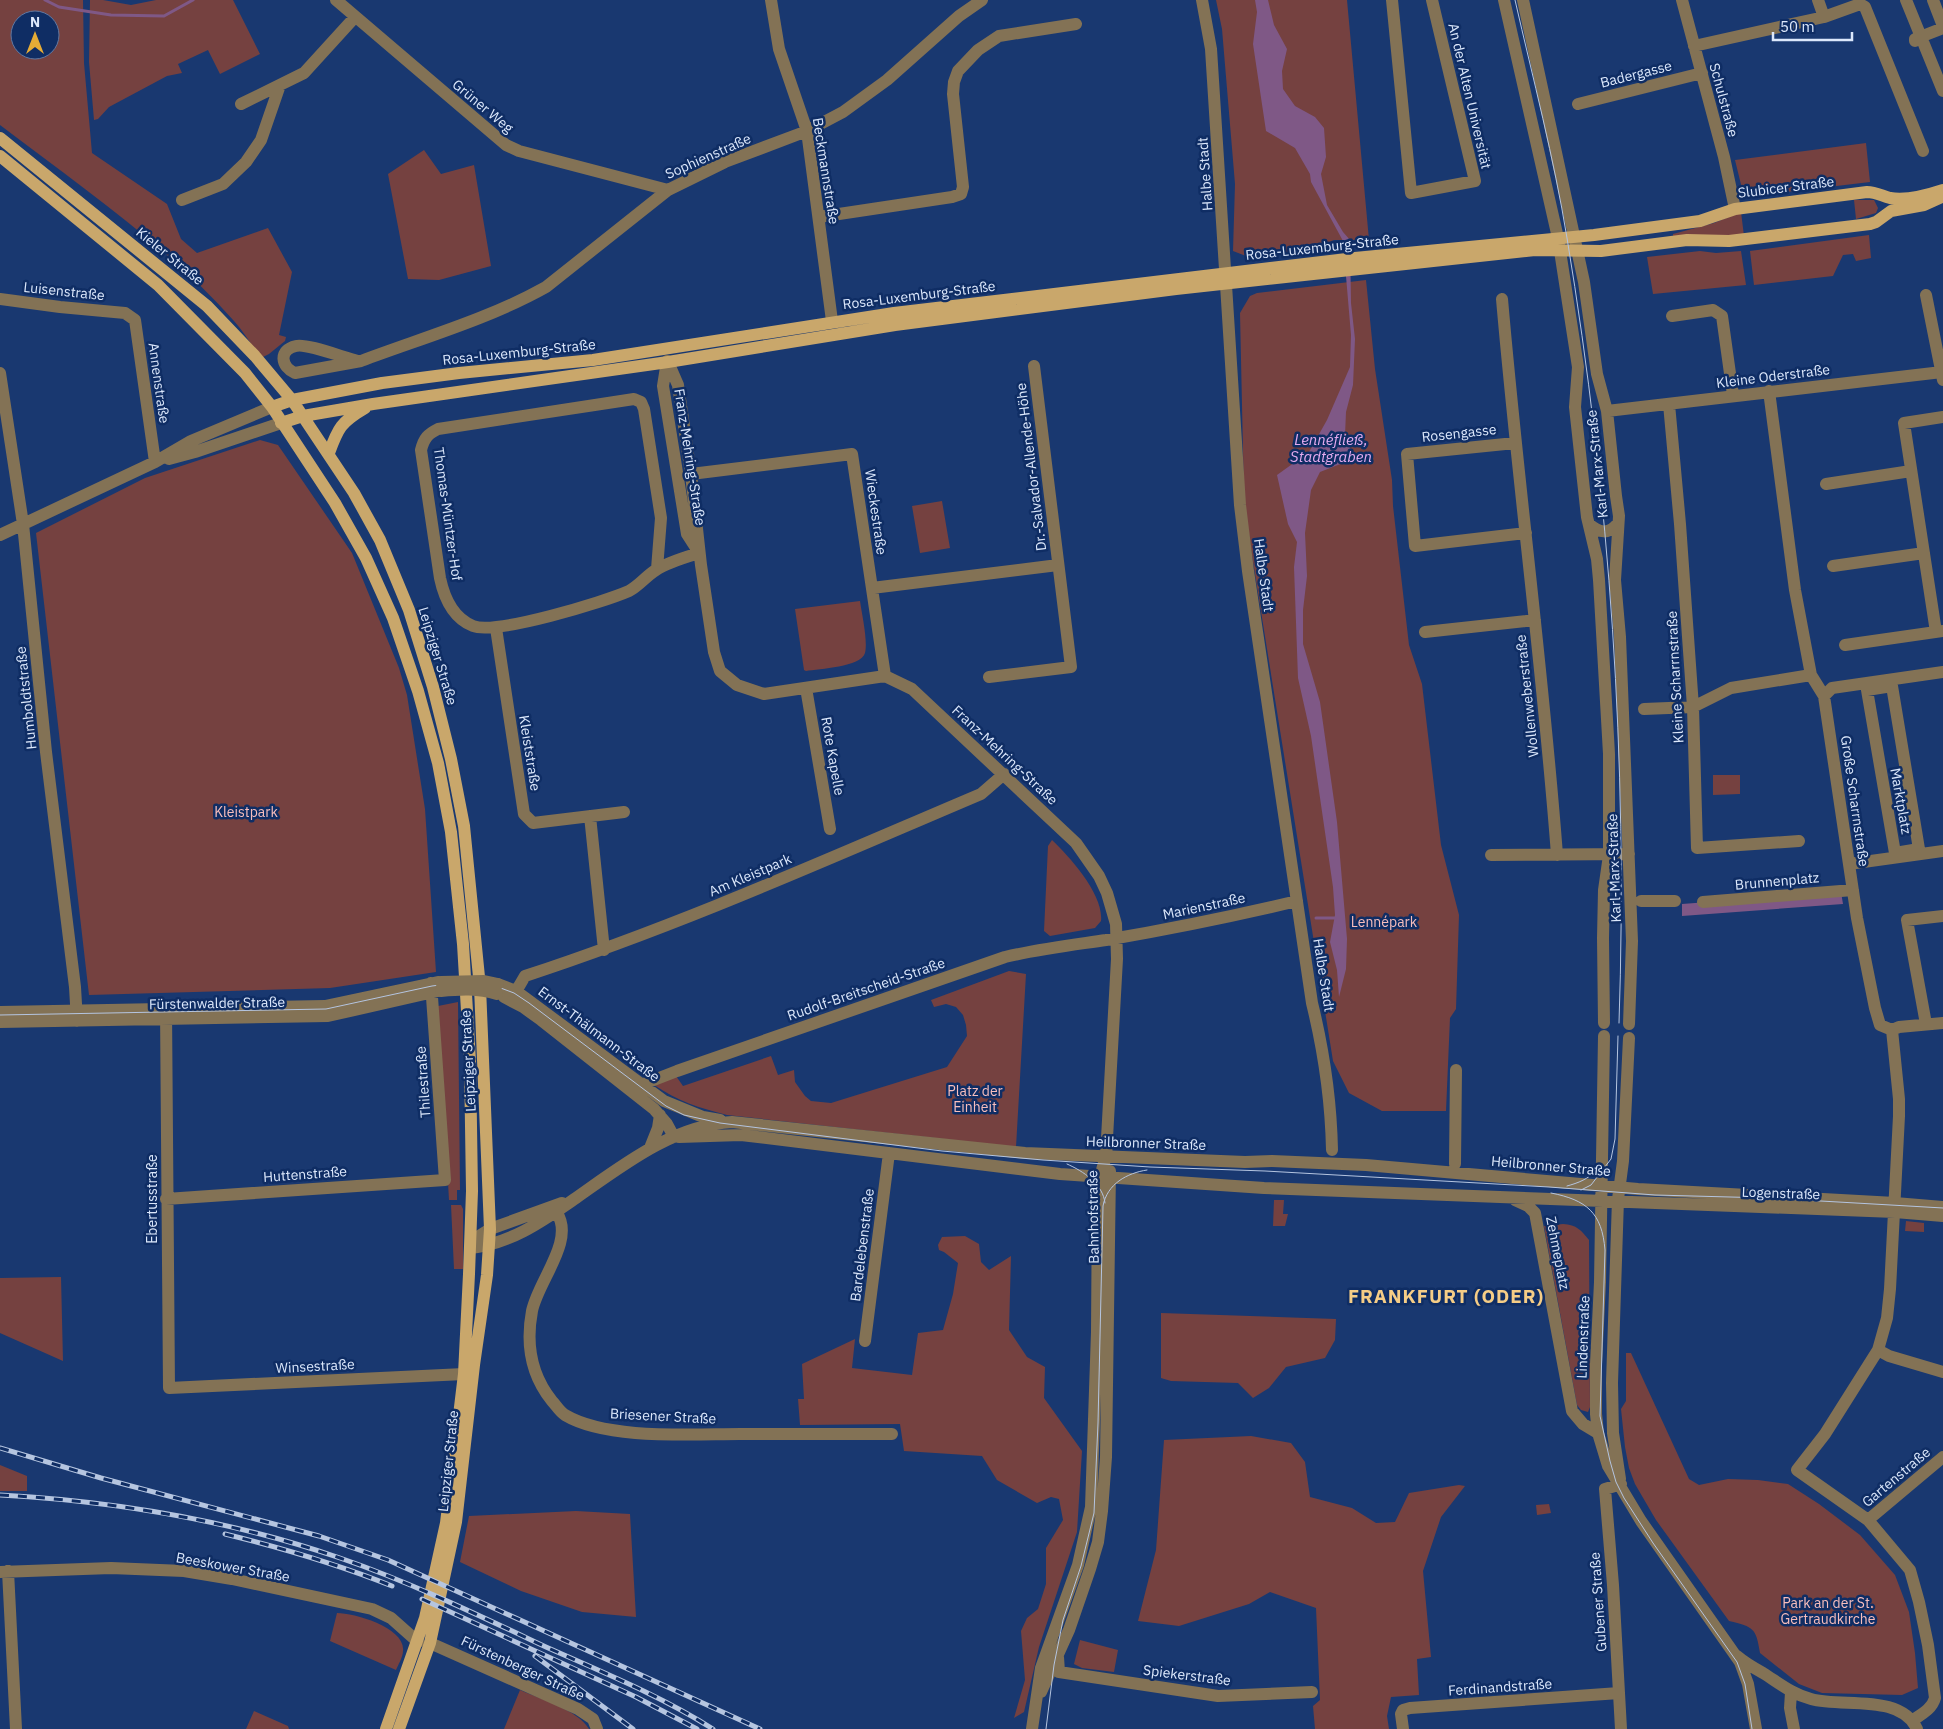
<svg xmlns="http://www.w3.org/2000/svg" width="1943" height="1729" font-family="'IBM Plex Sans',sans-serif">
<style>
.green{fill:#754140;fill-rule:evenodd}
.water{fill:#7f5886}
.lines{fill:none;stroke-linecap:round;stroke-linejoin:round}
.stream{stroke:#7f5886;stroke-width:3}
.minor{stroke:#837255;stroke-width:12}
.major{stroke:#c9a76b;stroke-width:12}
.tram{stroke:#b5c5e0;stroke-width:1}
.rail-casing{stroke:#b5c5e0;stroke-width:5}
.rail{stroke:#0f2d64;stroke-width:3;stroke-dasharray:9;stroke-linecap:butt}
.minor-bridge{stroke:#837255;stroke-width:12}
.labels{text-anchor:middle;stroke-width:5;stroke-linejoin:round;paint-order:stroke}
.street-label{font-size:14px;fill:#dce8fc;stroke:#0f2d64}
.park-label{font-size:14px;fill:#f8bebc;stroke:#0f2d64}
.water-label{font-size:15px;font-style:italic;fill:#e5abef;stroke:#0f2d64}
.district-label{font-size:19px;font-weight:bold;letter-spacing:1px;fill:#f5cd86;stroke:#0f2d64}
</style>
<rect width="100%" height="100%" fill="#193870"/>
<path class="green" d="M 0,0 L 83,0 L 84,63 L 92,153 L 167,204 L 181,239 L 197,253 L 268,228 L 292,272 L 279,335 L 286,337 L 285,341 L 269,354 L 261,358 C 252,346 244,332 234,321 C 167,245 81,187 0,125 ZM 20,20 L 50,20 L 50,50 L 20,50 Z
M 90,0 L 103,0 L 131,5 L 156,0 L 233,0 L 260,54 L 220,74 L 208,50 L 178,64 L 182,73 L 167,76 L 109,107 L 98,119 L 94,120 L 89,62 Z
M 1216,0 L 1347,0 L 1369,240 L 1334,240 L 1306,251 L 1246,256 L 1233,251 L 1235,184 L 1222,29 Z
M 1866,143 L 1870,182 L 1744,197 L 1735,160 Z
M 424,150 L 441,174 L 474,165 L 491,266 L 439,280 L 408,279 L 388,174 Z
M 1854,200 L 1874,200 L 1878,208 L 1876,213 L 1856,219 Z
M 1741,212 L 1744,236 L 1673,236 L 1673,234 L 1714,223 Z
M 1869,235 L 1871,258 L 1856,261 L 1853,254 L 1843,255 L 1833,276 L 1754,285 L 1750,251 Z
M 1700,251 L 1716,253 L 1741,251 L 1746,285 L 1653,294 L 1647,257 Z
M 1366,280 L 1375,369 L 1392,480 L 1393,506 L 1409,645 L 1422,684 L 1441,845 L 1459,915 L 1456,1009 L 1450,1018 L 1446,1111 L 1382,1111 L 1349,1093 L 1333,1061 L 1251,549 L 1244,498 L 1240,313 L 1250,296 L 1257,293 Z
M 260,440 L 278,445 L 352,553 L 399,668 L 407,695 L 425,809 L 436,972 L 330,988 L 89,995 L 36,533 L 145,478 Z
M 942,501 L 950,548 L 920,553 L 912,506 Z
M 860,601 C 862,615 868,641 865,653 C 861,667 819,669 806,671 L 804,670 L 795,609 Z
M 1713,775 L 1740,775 L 1740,794 L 1713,795 Z
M 1052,840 C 1070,857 1104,895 1101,921 L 1095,928 L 1050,936 L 1044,931 L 1048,846 Z
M 1009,971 L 1026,974 L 1016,1147 L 727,1115 C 699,1108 678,1101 654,1085 L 676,1076 L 683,1086 L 771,1056 L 778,1075 L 794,1070 L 795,1082 L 805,1096 L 811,1101 L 831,1103 L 947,1067 L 967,1036 L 966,1025 L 963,1015 L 956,1007 L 946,1004 L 934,1007 L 931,1000 Z
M 458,1002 L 460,1190 L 457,1190 L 457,1200 L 449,1200 L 438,1006 Z
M 1274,1200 L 1284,1200 L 1283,1214 L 1288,1214 L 1285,1226 L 1273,1226 Z
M 451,1205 L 461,1205 L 463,1209 L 463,1269 L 454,1269 Z
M 1906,1221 L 1924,1223 L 1924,1232 L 1905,1231 Z
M 1563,1224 C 1577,1225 1581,1230 1589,1240 L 1590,1407 L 1588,1412 L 1581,1410 L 1577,1405 L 1544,1226 Z
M 965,1236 L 979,1244 L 981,1262 L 989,1270 L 1011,1256 L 1009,1330 L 1027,1357 L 1045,1367 L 1044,1398 L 1082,1451 L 1077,1532 L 1039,1647 L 1024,1712 L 1014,1718 L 1025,1680 L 1021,1631 L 1027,1618 L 1038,1609 L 1046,1584 L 1046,1548 L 1063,1520 L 1059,1499 L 1051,1497 L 1037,1503 L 997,1480 L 982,1456 L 904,1451 L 900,1424 L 800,1425 L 798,1399 L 804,1399 L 802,1364 L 855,1339 L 852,1368 L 912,1375 L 918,1333 L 943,1330 L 953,1294 L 958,1263 L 944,1252 L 939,1250 L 938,1245 L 942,1237 Z
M 61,1277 L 63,1361 L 0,1333 L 0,1278 Z
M 1161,1313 L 1336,1319 L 1335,1340 L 1325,1358 L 1286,1367 L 1269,1388 L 1253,1398 L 1238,1383 L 1171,1381 L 1161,1378 Z
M 1626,1353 L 1631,1353 L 1689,1479 L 1699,1485 L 1728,1479 L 1758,1480 L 1788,1484 L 1819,1504 L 1860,1535 L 1895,1575 L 1909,1612 L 1915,1653 L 1918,1688 L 1902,1695 L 1822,1693 L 1799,1684 L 1760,1653 C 1756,1628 1754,1627 1729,1621 L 1656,1520 L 1635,1484 L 1629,1468 L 1625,1447 L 1621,1409 L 1626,1401 Z
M 1251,1436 L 1291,1443 L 1305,1462 L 1310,1497 L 1352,1508 L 1376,1523 L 1395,1522 L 1409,1493 L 1459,1485 L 1465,1486 L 1441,1517 L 1423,1571 L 1431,1657 L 1417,1659 L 1419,1695 L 1391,1697 L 1387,1716 L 1389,1729 L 1315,1729 L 1313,1706 L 1320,1700 L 1316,1608 L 1270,1592 L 1249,1604 L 1179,1626 L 1138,1621 L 1156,1550 L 1164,1440 Z
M 0,1465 L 27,1476 L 27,1491 L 0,1491 Z
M 1549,1504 L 1551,1513 L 1537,1515 L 1536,1505 Z
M 576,1511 L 630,1514 L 636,1617 L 582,1612 L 521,1591 L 460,1562 L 469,1516 Z
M 337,1613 C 355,1613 406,1628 403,1651 C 403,1657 398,1665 396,1670 L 330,1641 Z
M 1080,1640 L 1118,1650 L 1114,1672 L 1082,1668 L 1074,1664 Z
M 520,1690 C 540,1699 578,1710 589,1729 L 504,1729 Z
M 254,1711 L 288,1726 L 289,1729 L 246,1729 Z"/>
<path class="water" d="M 1255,0 L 1268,0 L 1274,25 L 1287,49 L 1282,71 L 1283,89 L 1295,106 L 1315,117 L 1324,128 L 1326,157 L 1321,174 L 1327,205 L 1343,232 L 1350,240 L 1351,303 L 1355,339 L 1353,385 L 1346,412 L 1345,435 L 1356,463 L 1343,463 L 1320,472 L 1311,490 L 1305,533 L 1307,576 L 1303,610 L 1303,644 L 1320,702 L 1337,822 L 1347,939 L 1346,969 L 1339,997 L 1337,970 L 1330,942 L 1335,915 L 1333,887 L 1311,736 L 1298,678 L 1294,567 L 1297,542 L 1288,524 L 1277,475 L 1309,452 L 1327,420 L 1350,367 L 1351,335 L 1343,241 L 1311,182 L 1310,174 L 1295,148 L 1266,131 L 1253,44 L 1257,12 Z
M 1841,892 L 1843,904 L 1682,916 L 1682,904 Z"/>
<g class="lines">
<path class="stream" d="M 45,0 L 59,7 L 111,15 L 164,16 L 193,0
M 1316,918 L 1335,918"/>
<path class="minor" d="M 336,0 L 506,145 L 519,151 L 668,190
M 771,0 L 779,49 L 807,131 L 832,321
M 1202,0 L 1211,49 L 1240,505 L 1248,571 L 1312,1003 C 1324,1052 1331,1100 1332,1150
M 1392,0 L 1411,193 L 1475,181 L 1432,0
M 1504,0 L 1558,238 L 1578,367 L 1575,407 L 1587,517 L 1597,559 L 1599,580 L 1609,754 L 1609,855 L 1604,890 L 1603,938 L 1604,1023
M 1523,0 L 1584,282 L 1597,374 L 1607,411 L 1616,496 L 1619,516 L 1615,580 L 1620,637 L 1632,941 L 1629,1024
M 1682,0 L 1724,157 L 1735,209
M 1818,0 L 1824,17
M 1906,0 L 1943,91
M 1933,0 L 1943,26
M 1915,41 L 1915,39 L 1943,28
M 1694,46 L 1824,17 L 1860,4 L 1865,7 L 1923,151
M 241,104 L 304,73 L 355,17
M 1578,104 L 1702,73
M 182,200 L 223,184 L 246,162 L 261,140 L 280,85
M 819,217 L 952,197 L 961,194 L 963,187 L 953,94 L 954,82 L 958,71 L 978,50 L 999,36 L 1076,24
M 1926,295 L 1943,380
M 0,299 L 60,307 L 125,313 L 135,320 L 155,462
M 1502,299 C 1518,485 1543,669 1557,855
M 1672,316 L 1713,310 L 1722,316 L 1733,395
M 358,361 C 345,358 306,343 296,346 C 278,350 281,367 295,373 L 361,361 C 422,338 489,319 546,287 L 668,190 L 725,162 L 807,131 L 843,112 L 887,80 L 959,16 L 982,0
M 667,361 L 663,386 L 687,534 L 698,551
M 668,362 L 678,385 L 691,474 L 701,565 L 714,652 L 720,671 L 737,685 L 764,694 L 885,676 L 912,689 L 1076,843 L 1099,876 L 1107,893 L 1116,924 L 1117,959 L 1106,1156 L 1100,1177 L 1098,1192 L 1097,1332 L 1091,1507 L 1078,1565 L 1041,1668 L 1032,1729
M 0,373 L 23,524 L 46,752 L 75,987 L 77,1021
M 1769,391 L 1795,590 L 1811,675 L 1824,696 L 1857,918 L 1875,1008 L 1880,1025 L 1892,1030
M 1669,404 L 1680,524 L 1693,707 L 1697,848 L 1799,841
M 1607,411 L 1942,372
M 1515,443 L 1407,454 L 1415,546 L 1526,533
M 169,459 L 195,452 L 281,423
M 691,474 L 852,454 L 885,676
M 1826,484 L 1911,471
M 1589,524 C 1599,533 1609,535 1618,523
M 0,535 L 155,462 L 191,441 L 272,407
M 1833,566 L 1924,553
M 657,569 L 661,518 L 644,409 L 641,402 L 634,399 L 438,429 C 428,434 424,438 421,450 L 440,578 C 444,597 453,618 473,626 C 496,635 604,602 629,591 C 640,585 646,576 656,570 C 668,562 686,557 699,553
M 872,588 L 1058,565
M 496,628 L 524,814 L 533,823 L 624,812
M 1425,632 L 1535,620
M 1936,632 L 1904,423 L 1943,417
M 1845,645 L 1943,631
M 989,677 L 1071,667 L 1034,366
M 1892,686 L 1919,849 L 1895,853 L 1867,690 Z
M 806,688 L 830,829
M 1824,696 L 1832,688 L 1943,672
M 1644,709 L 1693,707 L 1731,688 L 1811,675
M 590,816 L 604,950
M 1491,855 L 1629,854
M 1849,864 L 1943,851
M 1641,901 L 1675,901
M 1703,902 L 1853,890
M 498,984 L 516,991 L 664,1101 L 703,1117 L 720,1120
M 504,997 L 523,1007 L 541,1020 L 654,1109 L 667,1124 L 674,1137
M 511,1000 L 525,976 C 681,925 830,858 981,794 L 1004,774
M 166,1009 L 169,1388 L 464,1374
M 0,1012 L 325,1006 L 438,982
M 0,1022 L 328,1016 L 438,991
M 1926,1024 L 1907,920 L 1943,916
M 1892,1030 L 1899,1099 L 1899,1116 L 1890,1289 L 1887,1318 L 1878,1350 L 1825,1434 L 1797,1470 L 1868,1520 L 1910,1570 L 1919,1602 L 1928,1645 L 1935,1698 C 1932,1709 1922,1714 1913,1720
M 1892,1030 L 1899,1027 L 1943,1023
M 1604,1036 L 1600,1282 L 1596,1364 L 1596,1414 L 1598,1433 L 1608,1466 L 1641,1521 L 1740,1662 L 1748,1684 L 1756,1729
M 634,1092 L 641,1085 L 677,1071 L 1005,957 C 1038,949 1072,945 1106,940 C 1170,929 1234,916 1297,901
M 679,1137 L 741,1135 L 1060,1174 L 1264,1188 L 1895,1212 L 1943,1216
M 650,1148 L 658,1128 L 660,1115
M 1455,1164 L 1456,1070
M 166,1199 L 445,1180 L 431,983
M 1515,1200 L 1528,1206 L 1535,1213 L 1572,1411 L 1583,1424 L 1598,1433
M 557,1213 C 575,1241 538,1281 532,1311 C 526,1343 531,1375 552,1401 C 556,1405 559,1411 565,1415 C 607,1440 691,1434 740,1434 C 791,1434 842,1434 892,1434
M 470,1248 C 511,1244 544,1220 576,1198 C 623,1165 674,1125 732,1122 L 1025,1153 L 1245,1162 L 1272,1161 L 1366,1165 L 1638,1189 L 1895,1203 L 1943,1207
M 470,1248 L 479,1236 L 490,1229 L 562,1203
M 865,1341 L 889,1153
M 1878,1350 L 1889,1356 L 1943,1372
M 1620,1479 L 1613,1433 L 1612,1383 L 1618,1199 L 1623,1161 L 1629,1038
M 1621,1484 L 1605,1489 L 1613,1585 L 1621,1729
M 1868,1520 L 1943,1457
M 8,1571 L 16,1729
M 0,1572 L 111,1568 L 184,1571 L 232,1579 L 372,1609 L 391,1618 L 418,1642
M 430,1643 L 578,1709 L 593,1719 L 597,1729
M 1737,1656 C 1745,1663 1754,1668 1763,1673 C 1779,1683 1792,1694 1811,1699 C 1843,1708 1900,1693 1917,1729
M 1058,1657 L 1059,1672 L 1218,1696 L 1312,1692
M 1041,1692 L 1069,1630 L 1090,1569 L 1098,1542 L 1102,1511 L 1106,1457 L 1110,1171
M 1791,1692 L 1790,1708 L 1794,1729
M 1403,1729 L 1401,1714 L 1403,1710 L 1410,1708 L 1619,1693"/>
<path class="major" d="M 0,138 L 207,306 L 255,356 L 292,400 L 354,493 L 380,540 L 409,610 L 433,687 L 451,759 L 464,826 L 480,987 L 490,1229 L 487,1275 L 474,1365 L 456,1522 L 430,1643 L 399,1729
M 0,156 L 158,285 L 245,373 L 272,407 L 335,503 L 366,558 L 393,618 L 418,691 L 438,763 L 451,832 L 463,944 L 470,1061 L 472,1191 L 469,1274 L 464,1374 L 446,1523 L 425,1618 L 386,1729
M 272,407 L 292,400 L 382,383 L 459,373 L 593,360 L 894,313 L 1355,258 L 1594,235 L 1700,221 L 1735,209 L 1867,192 C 1876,192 1882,196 1890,198 C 1907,201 1928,195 1943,190
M 281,423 L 303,416 L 373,404 L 668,362 L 895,325 L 1176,289 L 1535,250 L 1601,251 L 1687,240 L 1729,241 L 1870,224 L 1876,222 L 1891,211 L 1924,205 L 1942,197
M 329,453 C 338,428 341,422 365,408"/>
<path class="tram" d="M 1515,0 C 1533,79 1554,158 1567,238 C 1610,497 1628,761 1619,1023
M 0,1015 L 326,1009 L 432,986 L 463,982 L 485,983 L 498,987 L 514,993 L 529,1003 L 666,1106 L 684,1115 L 720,1123 L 942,1151 L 1043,1160 L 1150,1167 L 1265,1171 L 1549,1187 L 1655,1195 L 1768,1198 L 1943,1208
M 1067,1164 C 1083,1171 1103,1184 1105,1203
M 1567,1186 C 1578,1183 1589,1179 1596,1170
M 1581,1190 L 1591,1185 L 1611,1159 L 1615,1139 L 1618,1036
M 1551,1193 C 1587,1200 1602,1213 1605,1250 L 1600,1416 L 1610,1461 L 1616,1482 L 1624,1498 L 1653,1543 L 1737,1662 L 1745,1684 L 1752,1729
M 1046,1729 L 1054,1665 L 1063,1620 L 1081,1566 L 1094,1513 L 1098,1423 L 1103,1206 C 1107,1184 1127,1173 1147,1170"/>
<defs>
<path id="rail" d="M 0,1448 L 101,1478 L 319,1536 L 388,1560 L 760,1729
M 0,1495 C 113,1501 232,1521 340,1558 C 410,1582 478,1615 546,1647 C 602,1672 661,1696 713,1729
M 225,1534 C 282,1548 337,1564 392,1586
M 422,1599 L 636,1697 L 697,1729
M 535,1656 L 633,1729"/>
</defs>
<use href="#rail" class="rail-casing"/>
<use href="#rail" class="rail"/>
<path class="minor-bridge" d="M 441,982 L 484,981 L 498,984
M 441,991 C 460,989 478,988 497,994"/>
</g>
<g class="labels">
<g class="street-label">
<text transform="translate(1636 74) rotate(-14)" y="5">Badergasse</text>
<text transform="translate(1470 96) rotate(77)" y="5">An der Alten Universität</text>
<text transform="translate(1724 100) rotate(75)" y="5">Schulstraße</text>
<text transform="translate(483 106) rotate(40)" y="5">Grüner Weg</text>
<text transform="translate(708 156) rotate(-24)" y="5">Sophienstraße</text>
<text transform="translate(826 171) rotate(81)" y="5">Beckmannstraße</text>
<text transform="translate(1205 174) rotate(-94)" y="5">Halbe Stadt</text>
<text transform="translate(1786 187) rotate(-7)" y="5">Slubicer Straße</text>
<text transform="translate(1322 247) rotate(-6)" y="5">Rosa-Luxemburg-Straße</text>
<text transform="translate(170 256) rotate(39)" y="5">Kieler Straße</text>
<text transform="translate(64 291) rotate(6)" y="5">Luisenstraße</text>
<text transform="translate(919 295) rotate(-7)" y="5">Rosa-Luxemburg-Straße</text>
<text transform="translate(519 352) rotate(-6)" y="5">Rosa-Luxemburg-Straße</text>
<text transform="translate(1773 376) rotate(-7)" y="5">Kleine Oderstraße</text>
<text transform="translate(159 383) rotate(82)" y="5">Annenstraße</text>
<text transform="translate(1459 433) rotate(-6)" y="5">Rosengasse</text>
<text transform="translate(690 457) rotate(81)" y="5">Franz-Mehring-Straße</text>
<text transform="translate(1597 464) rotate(-96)" y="5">Karl-Marx-Straße</text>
<text transform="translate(1031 467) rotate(-97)" y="5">Dr.-Salvador-Allende-Höhe</text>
<text transform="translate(876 512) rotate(82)" y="5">Wieckestraße</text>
<text transform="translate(448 514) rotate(82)" y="5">Thomas-Müntzer-Hof</text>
<text transform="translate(1264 575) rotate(82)" y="5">Halbe Stadt</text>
<text transform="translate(438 656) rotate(73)" y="5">Leipziger Straße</text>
<text transform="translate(1675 677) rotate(-93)" y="5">Kleine Scharrnstraße</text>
<text transform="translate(1527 696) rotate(-96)" y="5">Wollenweberstraße</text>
<text transform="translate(26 698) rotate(-96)" y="5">Humboldtstraße</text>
<text transform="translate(530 753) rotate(81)" y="5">Kleiststraße</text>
<text transform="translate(1005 755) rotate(43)" y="5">Franz-Mehring-Straße</text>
<text transform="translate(833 756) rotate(80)" y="5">Rote Kapelle</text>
<text transform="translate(1855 801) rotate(82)" y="5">Große Scharrnstraße</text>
<text transform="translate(1901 801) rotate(80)" y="5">Marktplatz</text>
<text transform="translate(1614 868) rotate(-92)" y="5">Karl-Marx-Straße</text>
<text transform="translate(750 875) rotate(-23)" y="5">Am Kleistpark</text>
<text transform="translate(1777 881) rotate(-5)" y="5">Brunnenplatz</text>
<text transform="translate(1204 906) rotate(-12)" y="5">Marienstraße</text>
<text transform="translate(1324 975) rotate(81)" y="5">Halbe Stadt</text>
<text transform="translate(866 989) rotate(-19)" y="5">Rudolf-Breitscheid-Straße</text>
<text transform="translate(217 1003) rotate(-1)" y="5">Fürstenwalder Straße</text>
<text transform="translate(599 1034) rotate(37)" y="5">Ernst-Thälmann-Straße</text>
<text transform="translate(468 1061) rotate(-93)" y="5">Leipziger Straße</text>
<text transform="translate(423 1082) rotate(-94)" y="5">Thilestraße</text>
<text transform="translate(1146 1143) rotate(2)" y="5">Heilbronner Straße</text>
<text transform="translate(1551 1166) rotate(5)" y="5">Heilbronner Straße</text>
<text transform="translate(305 1174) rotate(-4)" y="5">Huttenstraße</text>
<text transform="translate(1781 1193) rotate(2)" y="5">Logenstraße</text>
<text transform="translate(152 1199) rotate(-90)" y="5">Ebertusstraße</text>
<text transform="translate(1093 1217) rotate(-91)" y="5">Bahnhofstraße</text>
<text transform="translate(862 1245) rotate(-83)" y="5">Bardelebenstraße</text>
<text transform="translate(1558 1253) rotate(79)" y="5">Zehmeplatz</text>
<text transform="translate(1583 1337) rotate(-88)" y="5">Lindenstraße</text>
<text transform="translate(315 1366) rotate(-3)" y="5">Winsestraße</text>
<text transform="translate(663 1416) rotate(3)" y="5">Briesener Straße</text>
<text transform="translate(448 1461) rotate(-84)" y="5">Leipziger Straße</text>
<text transform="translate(1896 1477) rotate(-40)" y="5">Gartenstraße</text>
<text transform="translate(233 1567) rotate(10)" y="5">Beeskower Straße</text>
<text transform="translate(1598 1602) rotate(-94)" y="5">Gubener Straße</text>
<text transform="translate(523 1668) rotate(25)" y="5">Fürstenberger Straße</text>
<text transform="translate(1187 1675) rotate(7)" y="5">Spiekerstraße</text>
<text transform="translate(1500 1687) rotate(-4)" y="5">Ferdinandstraße</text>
</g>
<g class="park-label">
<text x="246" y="817">Kleistpark</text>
<text x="1384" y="927">Lennépark</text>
<text x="975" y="1096">Platz der<tspan x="975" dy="16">Einheit</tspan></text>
<text x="1828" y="1608">Park an der St.<tspan x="1828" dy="16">Gertraudkirche</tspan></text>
</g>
<g class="water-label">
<text x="1331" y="445">Lennéfließ,<tspan x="1331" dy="17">Stadtgraben</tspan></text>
</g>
<g class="district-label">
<text x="1446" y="1303">FRANKFURT (ODER)</text>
</g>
</g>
<g transform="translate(35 35)"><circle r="24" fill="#0f2d64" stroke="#6178a1"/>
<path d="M0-4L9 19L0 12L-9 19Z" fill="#e6ac36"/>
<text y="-8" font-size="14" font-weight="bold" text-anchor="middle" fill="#dce8fc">N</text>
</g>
<path d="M1773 32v8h79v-8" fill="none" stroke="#dce8fc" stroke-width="2.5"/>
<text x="1780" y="32" font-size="15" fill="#dce8fc" stroke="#0f2d64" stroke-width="4" paint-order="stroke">50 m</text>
</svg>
